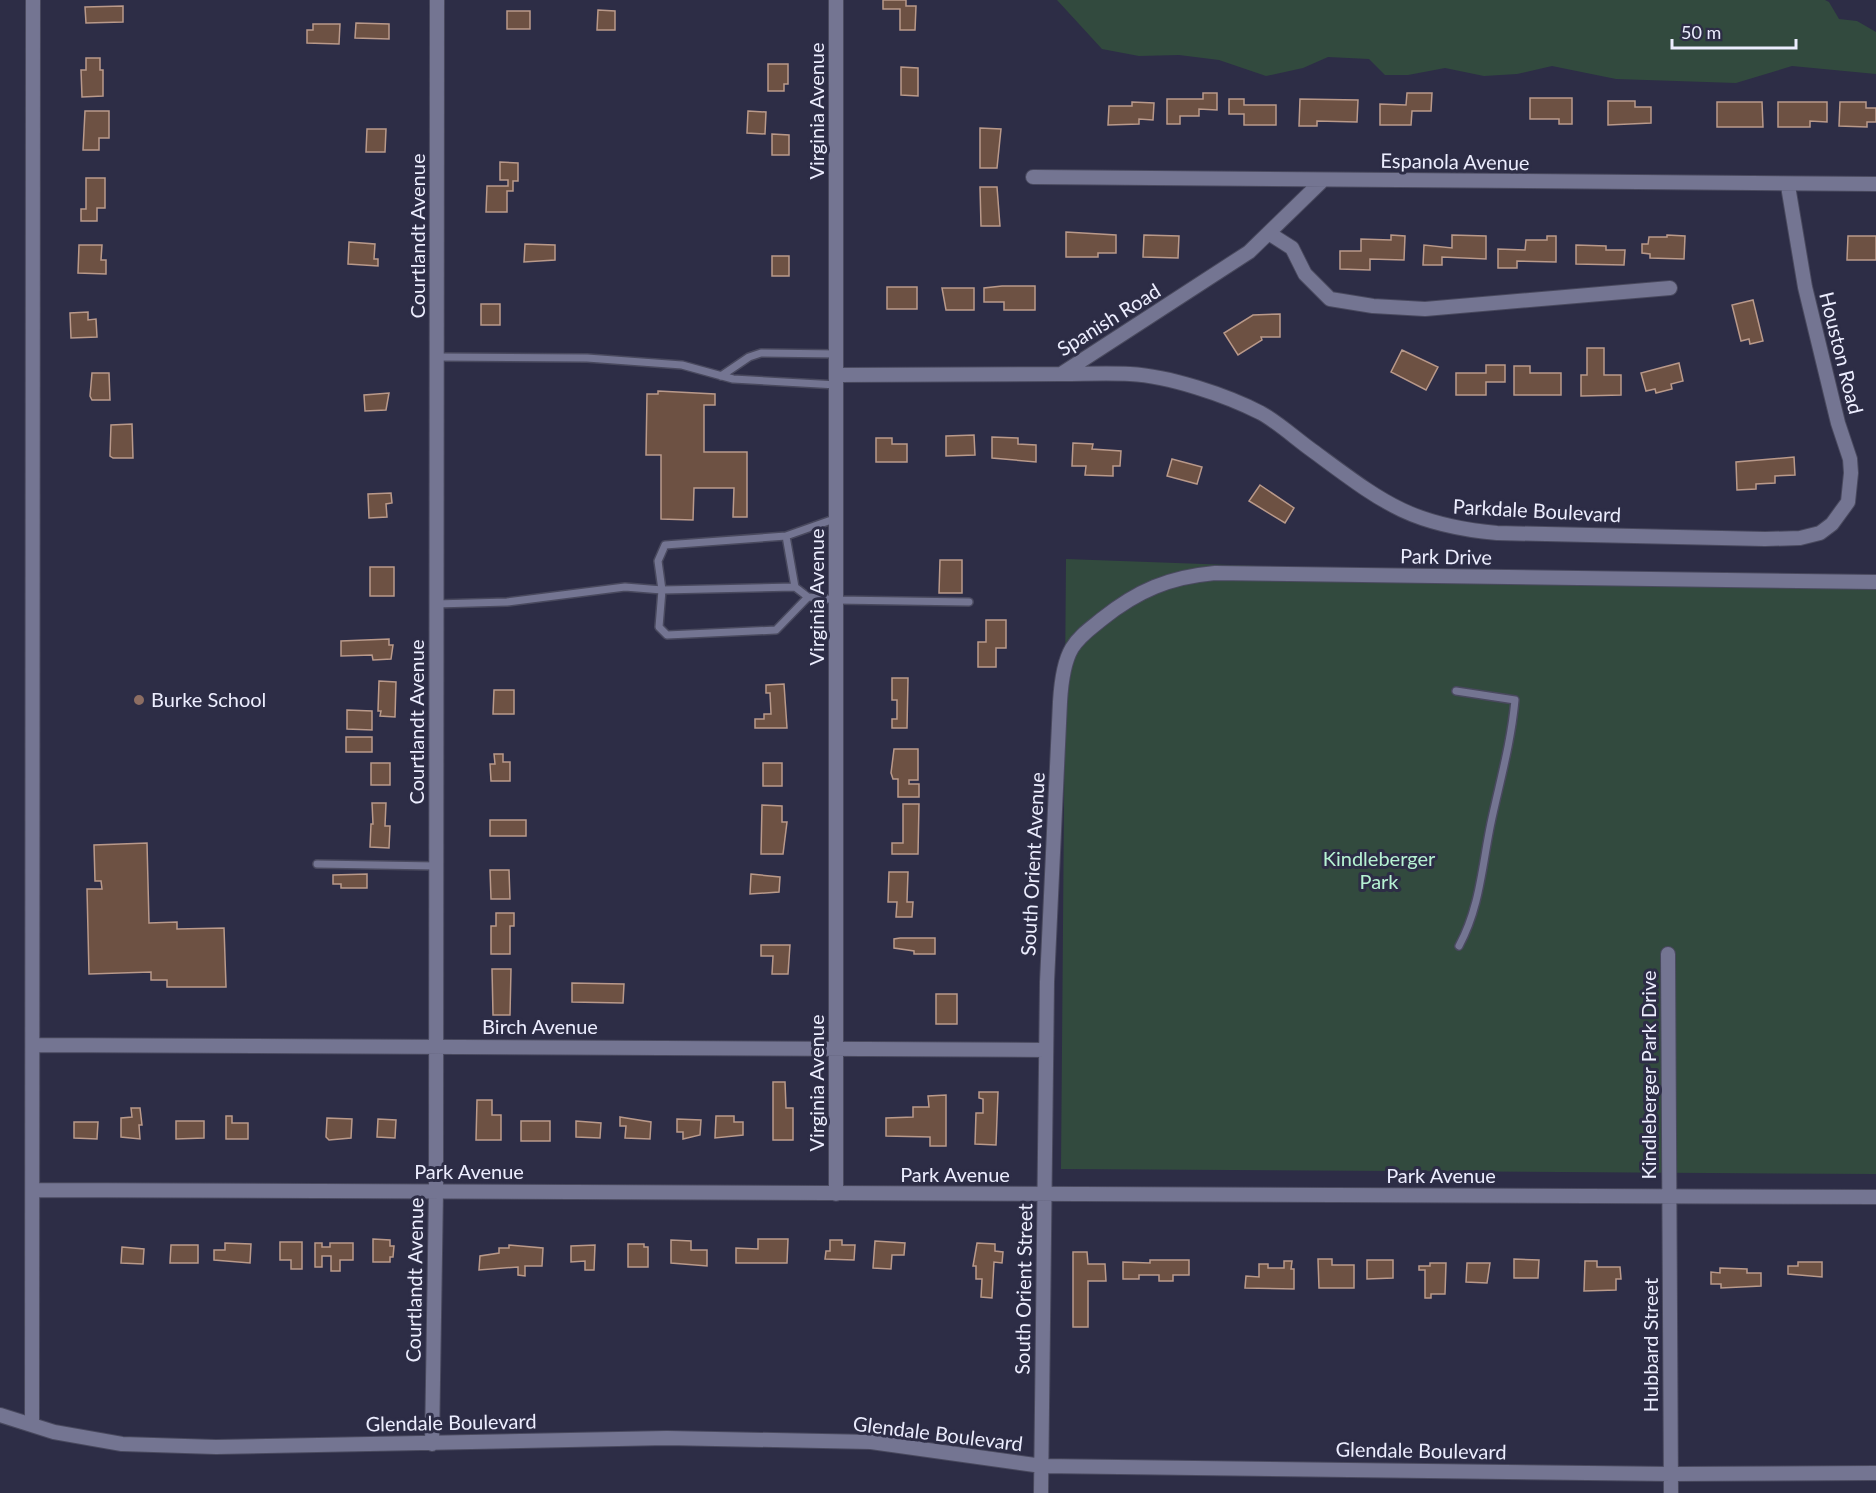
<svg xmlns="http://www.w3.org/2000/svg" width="1876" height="1493" font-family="Lato,sans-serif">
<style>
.green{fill:#324a3e}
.building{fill:#6d5143;stroke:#b9998a;stroke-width:1.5}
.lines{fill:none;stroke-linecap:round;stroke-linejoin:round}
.lane-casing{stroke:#49495e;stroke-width:10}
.street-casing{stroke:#49495e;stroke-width:16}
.lane{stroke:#747592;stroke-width:7}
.street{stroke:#747592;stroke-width:14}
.education-dot{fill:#8d6e63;stroke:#2d2d46;stroke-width:2}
.labels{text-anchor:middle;stroke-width:6;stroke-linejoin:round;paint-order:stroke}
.street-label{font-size:20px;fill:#ecedfe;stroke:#2d2d46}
.poi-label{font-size:20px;fill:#ecedfe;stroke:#2d2d46;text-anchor:start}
.park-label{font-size:20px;fill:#b6f2d3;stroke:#2d2d46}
</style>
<rect width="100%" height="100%" fill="#2d2d46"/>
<path class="green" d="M 1057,0 L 1825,0 L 1829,2 L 1839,19 L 1857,21 L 1876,32 L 1876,74 L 1792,66 L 1736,83 L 1616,79 L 1552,66 L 1517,74 L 1484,76 L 1445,68 L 1408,75 L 1385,75 L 1369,59 L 1328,57 L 1303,68 L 1266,76 L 1219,60 L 1179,55 L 1139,56 L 1102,49 Z
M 1066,559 L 1876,588 L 1876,1174 L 1061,1169 Z"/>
<path class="building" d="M 883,0 L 906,0 L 906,6 L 916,6 L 915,30 L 900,30 L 900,9 L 883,9 Z
M 123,6 L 123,22 L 86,23 L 85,7 Z
M 598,10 L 615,11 L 615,30 L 597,30 Z
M 507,11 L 530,11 L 530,29 L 507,29 Z
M 356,23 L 389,24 L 389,39 L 355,38 Z
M 313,24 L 340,24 L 339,44 L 307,43 L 307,30 L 313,30 Z
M 86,58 L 100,58 L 100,70 L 103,70 L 103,96 L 82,97 L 81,70 L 86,70 Z
M 768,64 L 788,64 L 788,84 L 784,84 L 784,91 L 768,91 Z
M 901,67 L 918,68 L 918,96 L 901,95 Z
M 1203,93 L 1217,93 L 1217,110 L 1199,109 L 1199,116 L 1180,116 L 1180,124 L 1167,124 L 1167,99 L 1203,99 Z
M 1407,93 L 1432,93 L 1431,111 L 1412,111 L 1411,125 L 1380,125 L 1380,104 L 1406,105 Z
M 1530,98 L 1572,98 L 1572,124 L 1559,124 L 1559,119 L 1530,119 Z
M 1229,99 L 1244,99 L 1244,105 L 1276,105 L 1276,125 L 1244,125 L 1244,114 L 1229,114 Z
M 1300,99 L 1358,100 L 1357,122 L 1317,121 L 1317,126 L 1299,126 Z
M 1608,101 L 1635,101 L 1635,107 L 1651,107 L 1651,123 L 1608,125 Z
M 1132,102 L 1154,103 L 1153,120 L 1139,119 L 1139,124 L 1108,125 L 1109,106 L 1132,106 Z
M 1717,102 L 1762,102 L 1763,127 L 1717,127 Z
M 1778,102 L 1827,102 L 1827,122 L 1810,121 L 1810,127 L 1778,127 Z
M 1840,102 L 1866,102 L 1866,108 L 1876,108 L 1876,122 L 1867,122 L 1867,127 L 1839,126 Z
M 85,111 L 109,111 L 109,138 L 99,138 L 99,150 L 83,150 Z
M 748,111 L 766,112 L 765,134 L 747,133 Z
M 980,128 L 1001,129 L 997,168 L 980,168 Z
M 367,129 L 386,129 L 385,152 L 366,152 Z
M 772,134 L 789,135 L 789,155 L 772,155 Z
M 500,162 L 518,163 L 518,181 L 513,181 L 513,191 L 507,191 L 507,212 L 486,212 L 487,186 L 508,186 L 508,180 L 500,180 Z
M 86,178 L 105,178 L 105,208 L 97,208 L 97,221 L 81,221 L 81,209 L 86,209 Z
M 980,187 L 997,187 L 1000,226 L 981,226 Z
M 1066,232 L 1116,235 L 1116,253 L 1098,253 L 1098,257 L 1066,257 Z
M 1144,235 L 1179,236 L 1178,258 L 1143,257 Z
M 1391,235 L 1405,236 L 1404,260 L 1370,259 L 1370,270 L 1340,269 L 1340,251 L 1361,251 L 1361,239 L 1391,240 Z
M 1452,235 L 1486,236 L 1486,259 L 1442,257 L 1442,265 L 1423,265 L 1424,245 L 1452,248 Z
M 1667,235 L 1685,236 L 1684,259 L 1650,258 L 1650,254 L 1642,253 L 1642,244 L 1648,244 L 1649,237 L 1667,237 Z
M 1547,236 L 1556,236 L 1556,262 L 1517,261 L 1517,268 L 1498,268 L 1498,249 L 1525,250 L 1526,240 L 1547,240 Z
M 1848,236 L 1876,236 L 1876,260 L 1847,260 Z
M 349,242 L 375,244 L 374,259 L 378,259 L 378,266 L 348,264 Z
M 525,244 L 555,245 L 555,260 L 524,262 Z
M 79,245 L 102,245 L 101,260 L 106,260 L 106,274 L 78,273 Z
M 1576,245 L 1606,246 L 1606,250 L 1625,250 L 1624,265 L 1576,264 Z
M 772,256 L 789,256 L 789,276 L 772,276 Z
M 1002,286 L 1035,286 L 1035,310 L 1004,310 L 1004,302 L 984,302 L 984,288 Z
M 887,287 L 917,287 L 917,309 L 887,309 Z
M 942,288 L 974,288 L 974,310 L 946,310 Z
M 1753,300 L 1763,341 L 1750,344 L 1749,339 L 1741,341 L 1732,305 Z
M 481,304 L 500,304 L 500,325 L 481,325 Z
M 88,312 L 88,320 L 96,319 L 97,337 L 71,338 L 70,313 Z
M 1280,314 L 1280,337 L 1261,337 L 1262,340 L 1238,355 L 1224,333 L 1253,315 Z
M 1587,348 L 1604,348 L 1604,375 L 1621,375 L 1621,395 L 1581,396 L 1581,375 L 1587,375 Z
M 1402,350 L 1438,367 L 1426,390 L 1391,372 Z
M 1679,363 L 1683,381 L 1671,384 L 1672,389 L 1656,393 L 1655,389 L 1646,391 L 1641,373 Z
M 1486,365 L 1505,365 L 1505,382 L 1486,382 L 1486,395 L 1456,395 L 1456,373 L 1486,373 Z
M 1514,366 L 1530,366 L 1530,373 L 1561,373 L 1561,395 L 1514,395 Z
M 92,373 L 109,373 L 110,400 L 92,400 L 90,396 Z
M 658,391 L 715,394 L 715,405 L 704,405 L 704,452 L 747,452 L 747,517 L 733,517 L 734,488 L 694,488 L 693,520 L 661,519 L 661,455 L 646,455 L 647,394 L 658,394 Z
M 389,393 L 386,410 L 365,411 L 364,395 Z
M 132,424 L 133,458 L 113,458 L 110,456 L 111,425 Z
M 974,435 L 975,455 L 946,456 L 946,436 Z
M 992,437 L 1018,438 L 1018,444 L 1036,445 L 1036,462 L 992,458 Z
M 876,438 L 892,438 L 892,444 L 907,444 L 907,462 L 876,462 Z
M 1073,443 L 1093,444 L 1092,449 L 1121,451 L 1120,466 L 1113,466 L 1113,476 L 1085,475 L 1086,466 L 1072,466 Z
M 1794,457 L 1795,475 L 1775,476 L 1775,483 L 1756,484 L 1756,489 L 1737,490 L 1736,462 Z
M 1172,459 L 1202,467 L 1197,484 L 1167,476 Z
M 1260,485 L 1294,508 L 1285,523 L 1249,501 Z
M 391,493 L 392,503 L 386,504 L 387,517 L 369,518 L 368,494 Z
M 940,560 L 962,560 L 962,593 L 939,593 Z
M 370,567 L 394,567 L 394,596 L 370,596 Z
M 986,620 L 1006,620 L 1006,648 L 996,648 L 996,667 L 978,667 L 978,642 L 986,642 Z
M 389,639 L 389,645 L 393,645 L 391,659 L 373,660 L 372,655 L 341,656 L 341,641 Z
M 892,678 L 908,678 L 907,728 L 892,728 L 892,719 L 897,719 L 897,700 L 892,700 Z
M 379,681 L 396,682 L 395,717 L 380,716 L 381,711 L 378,711 Z
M 784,684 L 787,728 L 755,728 L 755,719 L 764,719 L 764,714 L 771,714 L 770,693 L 766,693 L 766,685 Z
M 494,690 L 514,690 L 514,714 L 493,714 Z
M 347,710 L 372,711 L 372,730 L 347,729 Z
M 346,737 L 372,737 L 372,752 L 346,752 Z
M 894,749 L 918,749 L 918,780 L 909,780 L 909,784 L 919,784 L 919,797 L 898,797 L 898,779 L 893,779 L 891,773 Z
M 494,754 L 503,754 L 503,762 L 510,762 L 510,781 L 491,781 L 490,764 L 495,764 Z
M 371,763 L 390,763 L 390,785 L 371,785 Z
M 763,763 L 782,763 L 782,786 L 763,786 Z
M 372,803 L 386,803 L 385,826 L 390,826 L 389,848 L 370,847 L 371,824 L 373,824 Z
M 903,804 L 919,804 L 918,854 L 892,854 L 892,843 L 903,843 Z
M 762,805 L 782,806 L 782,822 L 787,822 L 783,854 L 761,854 Z
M 490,820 L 526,820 L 526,836 L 490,836 Z
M 147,843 L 149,923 L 177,922 L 177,929 L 224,928 L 226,987 L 167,987 L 167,980 L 151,980 L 151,972 L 89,974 L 87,889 L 102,889 L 101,881 L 95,881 L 94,845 Z
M 490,870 L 509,870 L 510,899 L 491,899 Z
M 889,872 L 908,872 L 907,902 L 913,902 L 912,917 L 896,917 L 897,902 L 888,902 Z
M 367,874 L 367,888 L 341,888 L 341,884 L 333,884 L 333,875 Z
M 751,874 L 780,877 L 779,892 L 750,894 Z
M 496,913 L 514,913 L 514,926 L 510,926 L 510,954 L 491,954 L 491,926 L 496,926 Z
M 900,938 L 935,938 L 935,954 L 914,954 L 914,951 L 894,948 L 894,939 Z
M 761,945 L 790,945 L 788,974 L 772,974 L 773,956 L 761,956 Z
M 492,969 L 511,969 L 510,1015 L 493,1015 Z
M 572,983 L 624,984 L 623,1003 L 572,1002 Z
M 936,994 L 957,994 L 957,1024 L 936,1024 Z
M 773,1082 L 785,1082 L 786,1108 L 793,1108 L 793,1140 L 773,1140 Z
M 979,1092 L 998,1092 L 996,1145 L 975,1144 L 976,1113 L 983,1113 L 983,1099 L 979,1098 Z
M 946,1095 L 946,1146 L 930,1146 L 930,1137 L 886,1136 L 886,1118 L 913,1117 L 913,1107 L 929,1107 L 928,1096 Z
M 477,1100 L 492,1100 L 492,1115 L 501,1115 L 501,1140 L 476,1140 Z
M 131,1108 L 140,1108 L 142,1125 L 139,1125 L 140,1139 L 121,1137 L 121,1118 L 132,1117 Z
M 226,1116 L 232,1116 L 232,1123 L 248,1123 L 248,1139 L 226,1139 Z
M 716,1116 L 734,1116 L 734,1122 L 743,1122 L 743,1135 L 715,1138 Z
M 620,1117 L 651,1122 L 650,1139 L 625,1138 L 626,1126 L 620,1126 Z
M 327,1118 L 352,1119 L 351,1138 L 329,1140 L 326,1137 Z
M 378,1119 L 396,1120 L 395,1138 L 377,1137 Z
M 677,1119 L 701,1120 L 700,1135 L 683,1139 L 683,1132 L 677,1132 Z
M 176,1121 L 204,1121 L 204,1138 L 176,1139 Z
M 521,1121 L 550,1121 L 550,1141 L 521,1141 Z
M 576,1121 L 601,1123 L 600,1138 L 576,1137 Z
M 74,1122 L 98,1122 L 97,1139 L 74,1138 Z
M 373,1239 L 390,1240 L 390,1246 L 394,1246 L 393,1257 L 390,1257 L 390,1262 L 373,1262 Z
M 758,1239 L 788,1239 L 787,1263 L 736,1263 L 736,1248 L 758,1249 Z
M 671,1240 L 691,1241 L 691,1250 L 707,1250 L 707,1266 L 671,1263 Z
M 830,1240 L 842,1240 L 842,1245 L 855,1245 L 854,1260 L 825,1259 L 826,1251 L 830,1251 Z
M 875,1241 L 905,1243 L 904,1255 L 892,1255 L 891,1269 L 873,1268 Z
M 280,1242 L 302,1242 L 302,1269 L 291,1269 L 291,1260 L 280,1260 Z
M 225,1243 L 251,1244 L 250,1263 L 214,1260 L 214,1250 L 225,1250 Z
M 315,1243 L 322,1243 L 322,1247 L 330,1247 L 330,1243 L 353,1243 L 353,1260 L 340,1260 L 340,1271 L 331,1271 L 331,1256 L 322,1256 L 322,1267 L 315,1267 Z
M 977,1243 L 995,1244 L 995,1251 L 1003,1252 L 1002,1263 L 994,1262 L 992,1298 L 981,1297 L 982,1279 L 976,1279 L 976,1266 L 973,1266 Z
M 628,1244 L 644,1244 L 644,1247 L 648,1247 L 648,1267 L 628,1267 Z
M 171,1245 L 198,1245 L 198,1263 L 170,1263 Z
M 509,1245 L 543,1248 L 542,1266 L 525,1266 L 525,1276 L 518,1275 L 518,1267 L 479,1270 L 480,1256 L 499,1253 L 499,1248 L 509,1248 Z
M 595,1245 L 594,1270 L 585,1270 L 585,1261 L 571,1262 L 571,1246 Z
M 122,1247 L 144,1249 L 143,1264 L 121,1263 Z
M 1073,1252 L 1087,1252 L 1088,1264 L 1105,1264 L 1106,1281 L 1088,1281 L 1088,1327 L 1073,1327 Z
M 1318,1259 L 1332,1259 L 1332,1265 L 1354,1265 L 1354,1288 L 1319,1288 Z
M 1514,1259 L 1539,1260 L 1538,1278 L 1514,1278 Z
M 1150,1260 L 1189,1260 L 1189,1275 L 1173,1275 L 1173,1281 L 1159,1281 L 1159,1275 L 1139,1275 L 1139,1279 L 1123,1279 L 1123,1262 L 1150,1263 Z
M 1367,1260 L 1393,1260 L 1393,1278 L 1367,1279 Z
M 1284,1261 L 1292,1261 L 1291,1269 L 1294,1269 L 1294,1289 L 1245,1288 L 1246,1276 L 1259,1277 L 1259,1264 L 1268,1264 L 1268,1268 L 1284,1268 Z
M 1585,1261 L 1597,1261 L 1597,1267 L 1620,1267 L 1621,1279 L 1616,1279 L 1616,1290 L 1584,1291 Z
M 1798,1262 L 1822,1262 L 1822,1277 L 1788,1274 L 1788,1266 L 1798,1266 Z
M 1430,1263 L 1446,1263 L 1445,1294 L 1431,1294 L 1431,1298 L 1425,1298 L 1425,1270 L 1419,1270 L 1419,1266 L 1430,1266 Z
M 1467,1263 L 1490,1263 L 1487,1283 L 1466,1282 Z
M 1720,1268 L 1747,1269 L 1747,1273 L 1761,1273 L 1761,1286 L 1721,1288 L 1721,1284 L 1711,1284 L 1711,1272 L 1720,1273 Z"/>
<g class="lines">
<defs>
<path id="lane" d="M 437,357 L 587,358 L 682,365 L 733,379 L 837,385
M 721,376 L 749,357 L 761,353 L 837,354
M 786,536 L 837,518
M 795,587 L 786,536 L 665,545 L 658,561 L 662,590 L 659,627 L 667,635 L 776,630 L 808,597
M 436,604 L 507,602 L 625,587 L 662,590 L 795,587 L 808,597 L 837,600 L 969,602
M 1456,691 L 1515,700 C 1511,742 1501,777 1492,818 C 1482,863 1481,905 1459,946
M 317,864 L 436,866"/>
<path id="street" d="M 1033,177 L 1876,184
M 1270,234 L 1292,248 L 1305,274 L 1330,299 L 1373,306 L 1425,309 L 1670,288
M 1061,374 C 1084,374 1107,373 1130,374 C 1169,376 1226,395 1261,413 C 1279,423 1296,439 1313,451 C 1381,501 1409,525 1497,533 L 1765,539 L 1800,538 L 1820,533 L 1832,524 L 1848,502 L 1851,473 L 1850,459 L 1838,423 L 1805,287 L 1788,186
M 837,375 L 1061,374 L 1249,252 L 1323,180
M 1668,954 L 1671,1493
M 34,1045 L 1046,1050
M 33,1190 L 1876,1197
M 836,1194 L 836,0
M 0,1415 L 54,1432 L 122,1444 L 216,1447 L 667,1438 L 871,1442 L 1042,1466 L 1671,1474 L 1876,1473
M 32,1424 L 33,0
M 432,1444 L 436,1191 L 437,0
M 1041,1493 L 1047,982 L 1060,702 C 1061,685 1063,663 1072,648 C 1079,636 1091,628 1102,619 C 1137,591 1169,577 1215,573 L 1876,582"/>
</defs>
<use href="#lane" class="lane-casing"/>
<use href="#street" class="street-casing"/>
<use href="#lane" class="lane"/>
<use href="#street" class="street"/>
</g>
<circle class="education-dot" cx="139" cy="700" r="6"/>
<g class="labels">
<g class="street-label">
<text transform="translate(817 111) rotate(-90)" y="7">Virginia Avenue</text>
<text transform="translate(1455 162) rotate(1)" y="7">Espanola Avenue</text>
<text transform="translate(418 236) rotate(-90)" y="7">Courtlandt Avenue</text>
<text transform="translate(1109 320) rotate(-32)" y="7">Spanish Road</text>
<text transform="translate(1841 353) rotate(76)" y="7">Houston Road</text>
<text transform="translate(1537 511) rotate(3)" y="7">Parkdale Boulevard</text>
<text transform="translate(1446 557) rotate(1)" y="7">Park Drive</text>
<text transform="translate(817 597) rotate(-90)" y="7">Virginia Avenue</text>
<text transform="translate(417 722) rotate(-90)" y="7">Courtlandt Avenue</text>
<text transform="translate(1033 864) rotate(-87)" y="7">South Orient Avenue</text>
<text x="540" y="1034">Birch Avenue</text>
<text transform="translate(1649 1075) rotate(-90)" y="7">Kindleberger Park Drive</text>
<text transform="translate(817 1083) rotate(-90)" y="7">Virginia Avenue</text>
<text x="469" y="1179">Park Avenue</text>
<text x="955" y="1182">Park Avenue</text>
<text x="1441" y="1183">Park Avenue</text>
<text transform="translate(415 1280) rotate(-89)" y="7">Courtlandt Avenue</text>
<text transform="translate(1024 1289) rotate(-89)" y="7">South Orient Street</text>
<text transform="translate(1651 1345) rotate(-90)" y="7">Hubbard Street</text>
<text transform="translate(451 1423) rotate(-1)" y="7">Glendale Boulevard</text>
<text transform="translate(938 1434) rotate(7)" y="7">Glendale Boulevard</text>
<text transform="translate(1421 1451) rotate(1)" y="7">Glendale Boulevard</text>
</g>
<g class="poi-label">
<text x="151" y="707">Burke School</text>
</g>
<g class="park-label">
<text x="1379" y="866">Kindleberger<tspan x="1379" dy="23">Park</tspan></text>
</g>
</g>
<path d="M1672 39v9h124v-9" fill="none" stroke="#ecedfe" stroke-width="3"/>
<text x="1681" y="39" font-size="18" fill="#ecedfe" stroke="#2d2d46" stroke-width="4.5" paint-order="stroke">50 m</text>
</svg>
